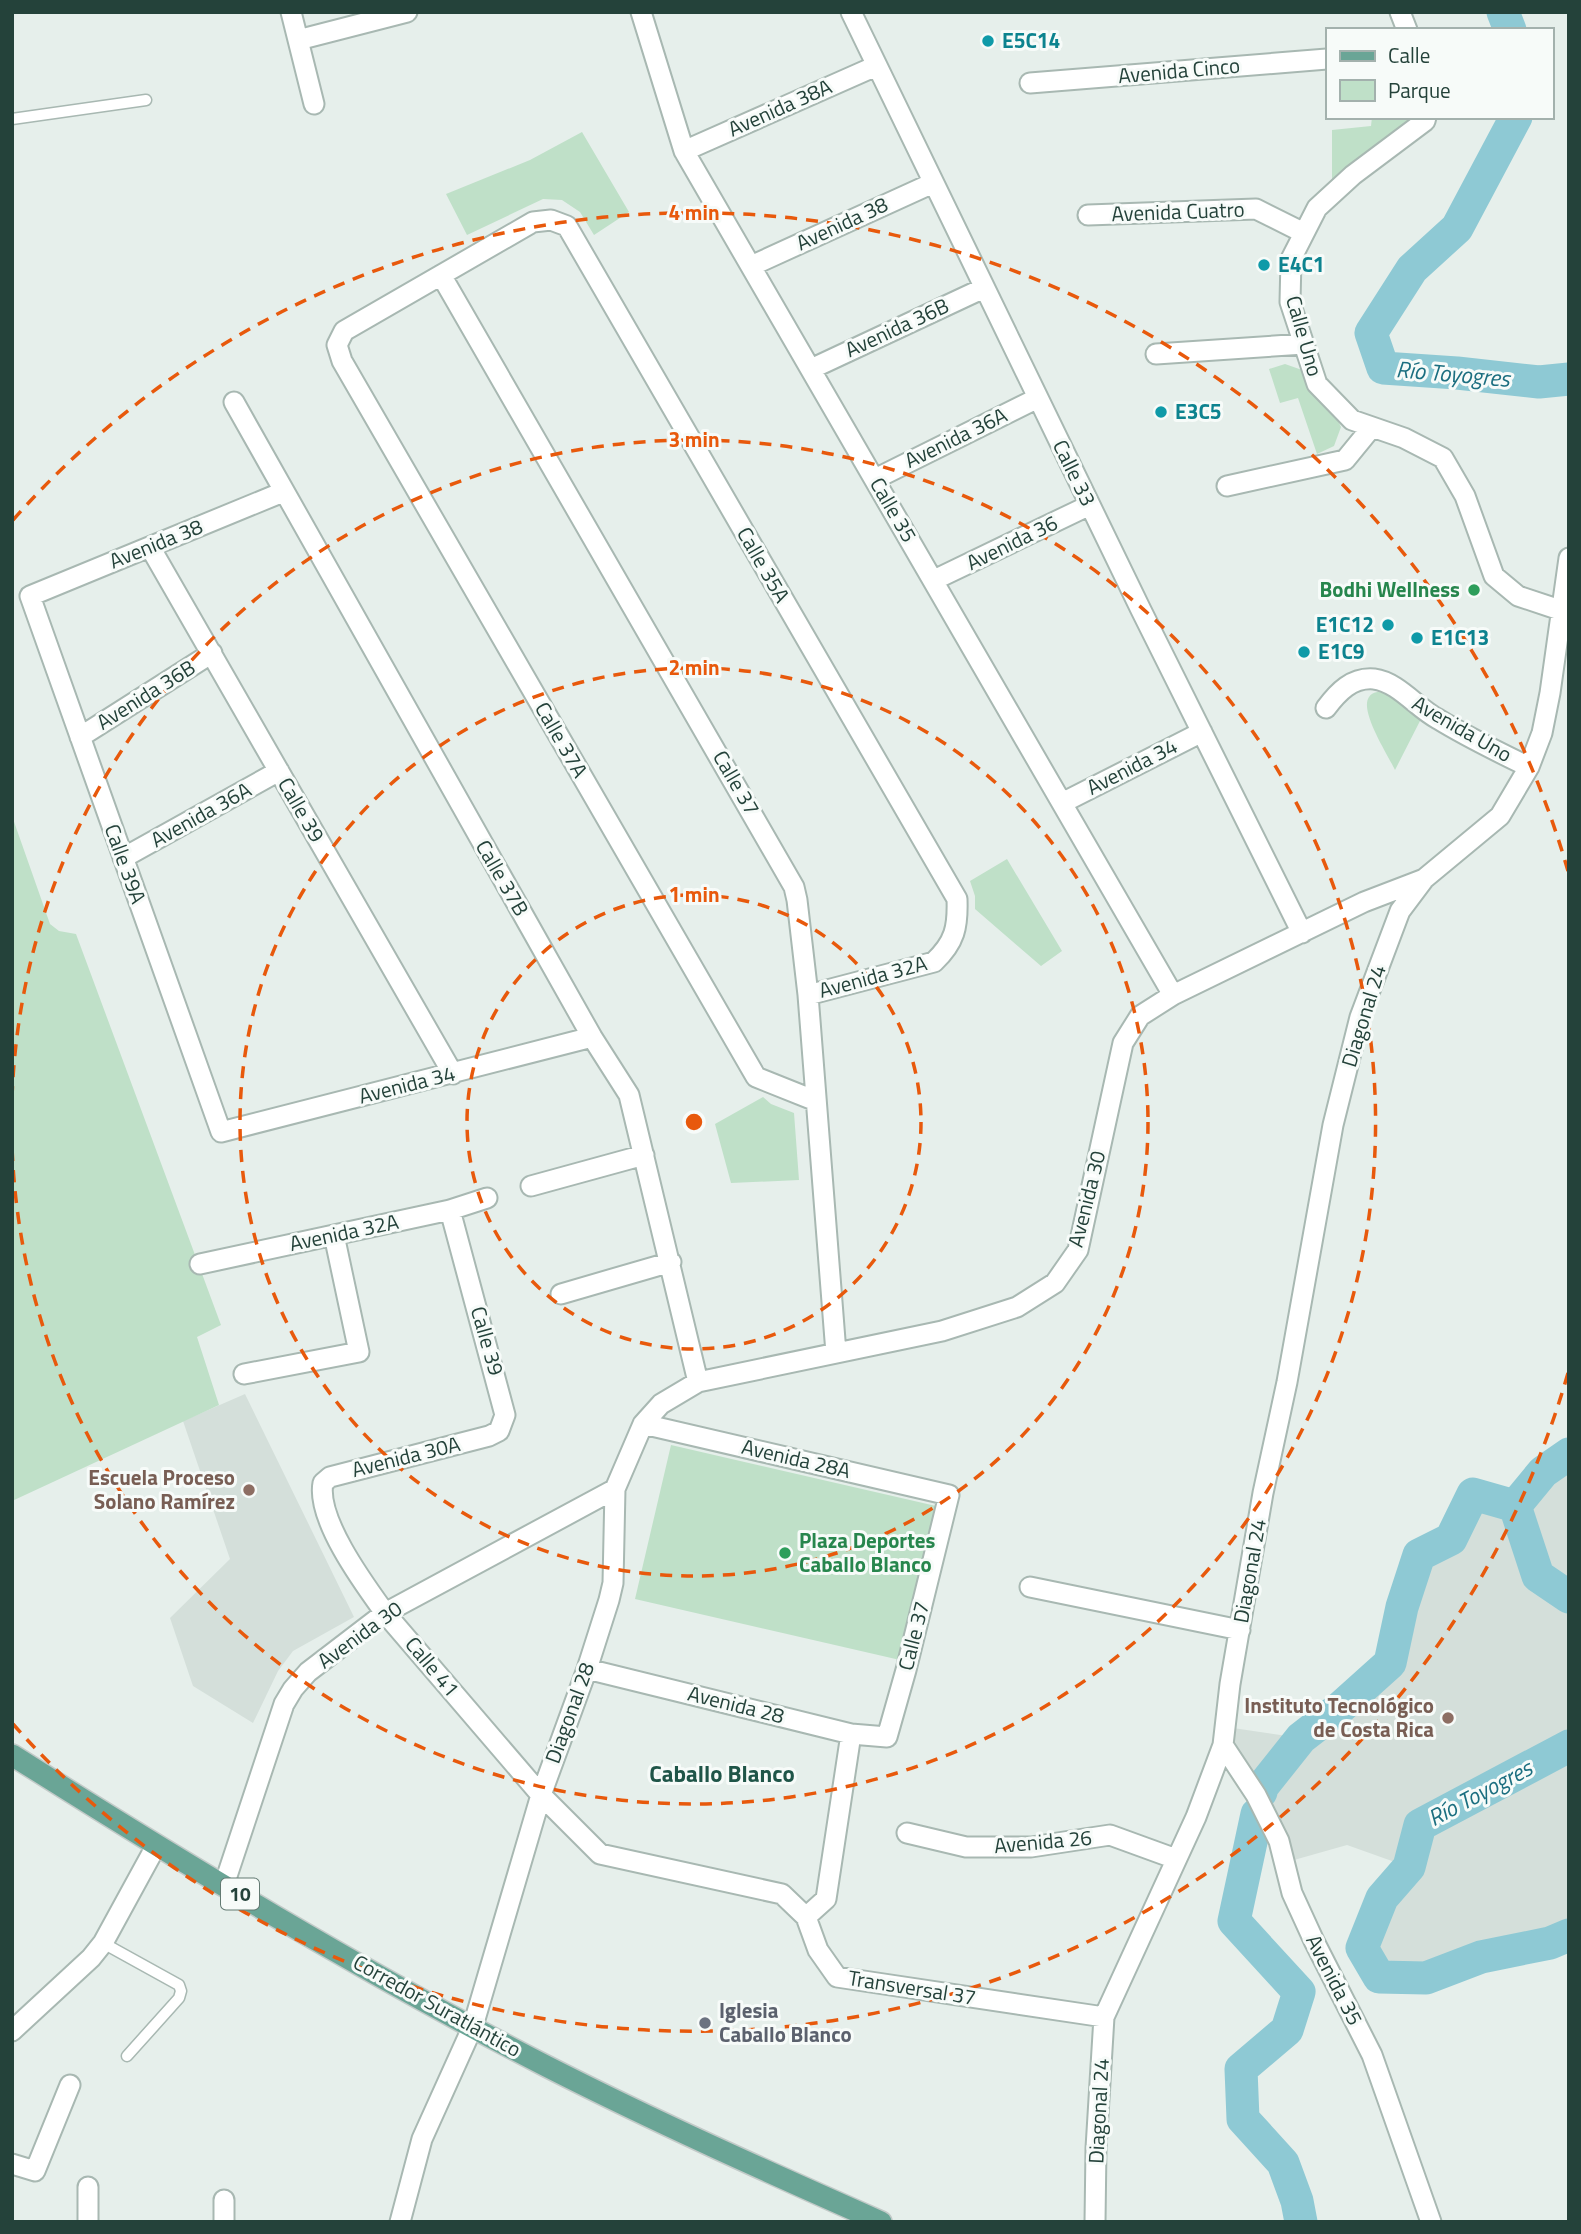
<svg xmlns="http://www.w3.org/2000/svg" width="1581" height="2234" font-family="'Titillium Web',sans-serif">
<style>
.built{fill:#d4dfda}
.green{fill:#bfe0c8}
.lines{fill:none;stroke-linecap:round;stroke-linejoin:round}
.river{stroke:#8ec9d4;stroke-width:33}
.lane-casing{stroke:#a8b8b2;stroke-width:13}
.street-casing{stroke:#a8b8b2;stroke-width:23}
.primary-casing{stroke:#c2cac8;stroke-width:24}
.lane{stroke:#fff;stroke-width:10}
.street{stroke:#fff;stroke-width:19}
.primary{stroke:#6aa596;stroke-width:21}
.ring{fill:none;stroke:#e8590c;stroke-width:3.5;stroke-dasharray:12 9}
.culture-dot{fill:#0f9aa8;stroke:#f7fbf9;stroke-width:2.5}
.leisure-dot{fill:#2e9e5b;stroke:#f7fbf9;stroke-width:2.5}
.education-dot{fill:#8d6e63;stroke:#f7fbf9;stroke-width:2.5}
.worship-dot{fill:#6b7280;stroke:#f7fbf9;stroke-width:2.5}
.labels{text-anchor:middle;stroke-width:6;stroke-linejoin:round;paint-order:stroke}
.shield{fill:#f7fbf9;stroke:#637a73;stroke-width:2}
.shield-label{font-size:19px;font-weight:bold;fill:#24423a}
.culture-label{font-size:21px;font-weight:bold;fill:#0d838f;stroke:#f7fbf9;text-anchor:start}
.street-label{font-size:21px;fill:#24423a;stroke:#f7fbf9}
.leisure-label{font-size:21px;font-weight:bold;fill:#27864d;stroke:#f7fbf9;text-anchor:end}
.education-label{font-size:21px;font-weight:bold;fill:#785e54;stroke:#f7fbf9;text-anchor:end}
.worship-label{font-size:21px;font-weight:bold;fill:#5b616d;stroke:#f7fbf9;text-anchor:start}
.water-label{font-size:23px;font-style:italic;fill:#1c6f80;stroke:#f7fbf9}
.neighbourhood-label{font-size:23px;font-weight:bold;fill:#1f5548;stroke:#f7fbf9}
.centre{fill:#e8590c;stroke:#f7fbf9;stroke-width:3.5}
.ring-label{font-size:21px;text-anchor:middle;font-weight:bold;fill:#e8590c;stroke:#f7fbf9;stroke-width:6;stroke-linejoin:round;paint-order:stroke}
</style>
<rect width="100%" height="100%" fill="#e6efeb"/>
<path class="built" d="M 245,1394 L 354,1617 L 293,1651 L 278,1671 L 253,1723 L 193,1686 L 170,1618 L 230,1559 L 183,1421 Z
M 1569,1454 L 1569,1932 L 1548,1942 L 1482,1957 L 1427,1978 L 1380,1976 L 1363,1949 L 1384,1899 L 1406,1866 L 1347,1845 L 1294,1860 L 1284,1832 L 1262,1787 L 1230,1747 L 1233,1728 L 1301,1738 L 1342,1707 L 1390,1663 L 1402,1607 L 1419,1555 L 1451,1539 L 1473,1494 L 1515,1506 Z"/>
<path class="green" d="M 1372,117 L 1420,117 L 1332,180 L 1332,130 L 1371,126 Z
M 582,132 L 629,212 L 594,235 L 580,212 L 562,200 L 543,199 L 467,235 L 446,194 L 530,160 Z
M 1285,364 L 1302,370 L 1313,394 L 1333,411 L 1341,427 L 1334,446 L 1317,454 L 1298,398 L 1280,403 L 1269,369 Z
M 1385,691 L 1416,712 L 1421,719 L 1395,770 C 1388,755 1359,711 1369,697 C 1373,691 1379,692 1385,691 Z
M 12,816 L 50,924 L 59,931 L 76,934 L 221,1325 L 197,1337 L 219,1405 L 12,1501 Z
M 1007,859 L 1062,951 L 1041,966 L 975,909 L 975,896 L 970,881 Z
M 763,1097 L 771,1104 L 794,1113 L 799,1180 L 731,1183 L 715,1124 Z
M 671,1445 L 936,1506 L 900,1660 L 635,1599 Z"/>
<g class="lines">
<path class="river" d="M 1503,12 L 1510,30
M 1516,117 L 1457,228 L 1412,269 L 1371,333 L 1383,368 L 1457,373 L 1539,382 L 1569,379
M 1569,1454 L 1543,1472 L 1515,1506 L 1538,1576 L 1569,1597
M 1569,1746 L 1420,1825 L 1409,1867 L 1382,1898 L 1362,1948 L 1379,1977 L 1426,1978 L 1481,1957 L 1550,1943 L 1569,1935
M 1261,1792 L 1262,1787 L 1301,1738 L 1341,1707 L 1390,1663 L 1402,1607 L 1419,1555 L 1451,1539 L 1473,1494 L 1515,1506
M 1257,1814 L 1234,1921 L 1299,1992 L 1287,2030 L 1241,2069 L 1243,2119 L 1283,2163 L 1297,2201 L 1301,2222"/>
<defs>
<path id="lane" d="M 12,119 L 146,100
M 103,1943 L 179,1985 L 181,1991 L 179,1998 L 127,2056"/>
<path id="street" d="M 291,12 L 314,104
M 641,12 L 684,151 L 1173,995
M 851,12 L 1141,610 L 1302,933
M 1400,12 L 1407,30
M 298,40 L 407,12
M 1030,83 L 1327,59
M 1426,117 L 1425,121 L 1353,175 L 1317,208 L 1291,259 L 1290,302 L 1317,384 L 1352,420 L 1404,438 L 1443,458 L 1465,496 L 1494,576 L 1518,596 L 1563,611
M 684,151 L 876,66
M 1088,215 L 1256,209 L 1304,233
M 751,266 L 933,183
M 441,275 L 794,887 L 797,900 L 808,995 L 836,1353
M 1156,354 L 1304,344
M 811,369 L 984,288
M 234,402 L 592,1037 L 629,1095 L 698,1382
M 875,479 L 1038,398
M 1227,486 L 1345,460 L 1372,427
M 283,492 L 30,596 L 221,1132 L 592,1037
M 150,547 L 453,1074
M 934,580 L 1090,505
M 1326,708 C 1338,692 1352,677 1374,679 C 1398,682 1417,708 1438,719 C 1467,737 1498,752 1529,767
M 80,737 L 212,653
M 1062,803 L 1202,732
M 123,858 L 279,771
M 808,995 L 934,962 C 955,942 958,927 957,899 L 567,226 L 551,220 L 533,222 L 344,331 L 337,345 L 342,361 L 756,1077 L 816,1101
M 531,1186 L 644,1155
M 450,1210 L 505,1415 L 499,1431 L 489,1436 L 330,1477 L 323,1483 C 316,1519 364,1584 385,1613 L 541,1795 L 600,1854 L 782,1894 L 806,1917 L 818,1950 L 837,1977 L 1104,2017
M 200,1264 L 450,1210 L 487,1198
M 561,1294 L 671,1262
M 244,1374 L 359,1352 L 334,1235
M 1030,1587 L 1240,1630
M 587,1669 L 851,1734 L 887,1737 L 906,1670 L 949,1495 L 643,1424
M 1223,1745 L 1256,1795 L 1279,1841 L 1292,1893 L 1314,1941 L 1372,2055 L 1431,2222
M 907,1833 L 966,1847 L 1031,1847 L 1110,1835 L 1176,1859
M 224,1885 L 284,1704 L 293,1689 L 308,1672 L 385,1613 L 615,1489
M 806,1917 L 826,1899 L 851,1734
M 12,2031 L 91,1958 L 103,1943 L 156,1846
M 12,2164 L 35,2171 L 70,2085
M 88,2187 L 88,2222
M 224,2200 L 224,2222
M 400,2222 L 422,2139 L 473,2026 L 541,1795 L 587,1669 L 609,1600 L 613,1583 L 615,1489 L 643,1424 L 661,1404 L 698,1382 L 942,1331 L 1017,1307 L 1055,1283 L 1078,1250 L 1123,1043 L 1140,1016 L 1173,995 L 1364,902 L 1424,879
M 1095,2222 L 1096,2148 L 1104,2017 L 1196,1817 L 1223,1745 L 1230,1684 L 1263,1493 L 1287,1382 L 1333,1125 L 1360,1017 L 1400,911 L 1424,879 L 1500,816 L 1529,767 L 1542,733 L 1550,693 L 1569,558"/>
<path id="primary" d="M 12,1755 C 186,1865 363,1972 546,2066 C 656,2122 768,2172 881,2222"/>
</defs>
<use href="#lane" class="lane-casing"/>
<use href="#street" class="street-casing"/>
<use href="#primary" class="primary-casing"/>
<use href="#lane" class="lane"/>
<use href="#street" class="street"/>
<use href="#primary" class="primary"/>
</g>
<g class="ring">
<circle cx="694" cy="1122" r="227"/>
<circle cx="694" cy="1122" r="454"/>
<path d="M12 1098A682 682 0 1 1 12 1146"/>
<path d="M1568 1373A909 909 0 0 1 13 1724M13 520A909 909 0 0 1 1568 871"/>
</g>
<g class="culture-dot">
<circle cx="988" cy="41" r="7"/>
<circle cx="1264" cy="265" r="7"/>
<circle cx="1161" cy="412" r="7"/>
<circle cx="1388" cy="625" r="7"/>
<circle cx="1417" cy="638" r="7"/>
<circle cx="1304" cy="652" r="7"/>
</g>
<g class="leisure-dot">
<circle cx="1474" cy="590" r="7"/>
<circle cx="785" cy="1553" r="7"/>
</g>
<g class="education-dot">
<circle cx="249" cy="1490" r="7"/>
<circle cx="1448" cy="1718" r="7"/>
</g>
<circle class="worship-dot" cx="705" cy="2023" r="7"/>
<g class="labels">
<rect class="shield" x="221" y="1878.5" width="38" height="31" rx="5"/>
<g class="shield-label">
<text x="240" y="1901">10</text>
</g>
<g class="culture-label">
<text x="1002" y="48">E5C14</text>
<text x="1278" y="272">E4C1</text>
<text x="1175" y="419">E3C5</text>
<text x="1374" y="632" text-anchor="end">E1C12</text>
<text x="1431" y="645">E1C13</text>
<text x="1318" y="659">E1C9</text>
</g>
<g class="street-label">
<text transform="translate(1179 71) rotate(-5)" y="7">Avenida Cinco</text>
<text transform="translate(780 108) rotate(-24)" y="7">Avenida 38A</text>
<text transform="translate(1178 212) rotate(-2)" y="7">Avenida Cuatro</text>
<text transform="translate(842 224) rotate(-25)" y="7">Avenida 38</text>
<text transform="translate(897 328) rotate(-25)" y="7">Avenida 36B</text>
<text transform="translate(1304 336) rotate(74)" y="7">Calle Uno</text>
<text transform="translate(956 438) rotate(-26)" y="7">Avenida 36A</text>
<text transform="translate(1074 473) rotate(64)" y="7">Calle 33</text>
<text transform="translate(893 510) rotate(60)" y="7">Calle 35</text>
<text transform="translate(1012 543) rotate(-26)" y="7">Avenida 36</text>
<text transform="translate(156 544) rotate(-22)" y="7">Avenida 38</text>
<text transform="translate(763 565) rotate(60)" y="7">Calle 35A</text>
<text transform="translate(146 695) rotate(-32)" y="7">Avenida 36B</text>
<text transform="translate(1462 729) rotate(30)" y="7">Avenida Uno</text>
<text transform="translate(561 740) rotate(60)" y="7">Calle 37A</text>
<text transform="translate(1132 767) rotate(-27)" y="7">Avenida 34</text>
<text transform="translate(736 783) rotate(60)" y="7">Calle 37</text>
<text transform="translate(301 810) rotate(60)" y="7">Calle 39</text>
<text transform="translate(201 815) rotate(-29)" y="7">Avenida 36A</text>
<text transform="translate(125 864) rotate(70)" y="7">Calle 39A</text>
<text transform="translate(502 878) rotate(60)" y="7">Calle 37B</text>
<text transform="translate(873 977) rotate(-15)" y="7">Avenida 32A</text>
<text transform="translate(1364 1016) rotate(-73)" y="7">Diagonal 24</text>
<text transform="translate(407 1085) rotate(-14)" y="7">Avenida 34</text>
<text transform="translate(1087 1199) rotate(-76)" y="7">Avenida 30</text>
<text transform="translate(344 1233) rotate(-12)" y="7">Avenida 32A</text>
<text transform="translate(487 1341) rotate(74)" y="7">Calle 39</text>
<text transform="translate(406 1457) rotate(-14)" y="7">Avenida 30A</text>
<text transform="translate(796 1459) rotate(13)" y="7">Avenida 28A</text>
<text transform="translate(1250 1571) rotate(-80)" y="7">Diagonal 24</text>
<text transform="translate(360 1635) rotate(-36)" y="7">Avenida 30</text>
<text transform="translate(914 1636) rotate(-76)" y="7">Calle 37</text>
<text transform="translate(432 1667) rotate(50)" y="7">Calle 41</text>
<text transform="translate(736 1705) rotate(14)" y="7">Avenida 28</text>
<text transform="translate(570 1713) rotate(-70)" y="7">Diagonal 28</text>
<text transform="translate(1043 1842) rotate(-5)" y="7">Avenida 26</text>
<text transform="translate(1334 1980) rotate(63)" y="7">Avenida 35</text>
<text transform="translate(912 1988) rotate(9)" y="7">Transversal 37</text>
<text transform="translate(437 2006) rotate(29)" y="7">Corredor Suratlántico</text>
<text transform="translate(1099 2111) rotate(-87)" y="7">Diagonal 24</text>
</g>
<g class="leisure-label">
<text x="1460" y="597">Bodhi Wellness</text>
<text x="799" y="1548" text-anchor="start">Plaza Deportes<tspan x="799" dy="24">Caballo Blanco</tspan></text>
</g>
<g class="education-label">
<text x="235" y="1485">Escuela Proceso<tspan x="235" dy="24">Solano Ramírez</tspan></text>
<text x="1434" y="1713">Instituto Tecnológico<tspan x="1434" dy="24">de Costa Rica</tspan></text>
</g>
<g class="worship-label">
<text x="719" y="2018">Iglesia<tspan x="719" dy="24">Caballo Blanco</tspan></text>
</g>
<g class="water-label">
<text transform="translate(1453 374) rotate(5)" y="8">Río Toyogres</text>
<text transform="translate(1480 1793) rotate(-28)" y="8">Río Toyogres</text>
</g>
<g class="neighbourhood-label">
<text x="722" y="1782">Caballo Blanco</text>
</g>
</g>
<circle cx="694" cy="1122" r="10" class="centre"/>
<g class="ring-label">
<text x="694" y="220">4 min</text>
<text x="694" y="447">3 min</text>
<text x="694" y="675">2 min</text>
<text x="694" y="902">1 min</text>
</g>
<rect width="1581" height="2234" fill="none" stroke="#24423a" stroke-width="28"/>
<rect x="1326" y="28" width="228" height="91" fill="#f7fbf9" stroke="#a3b1ad" stroke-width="2"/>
<rect x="1340" y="51" width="35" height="10" fill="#6aa596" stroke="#a3b1ad" stroke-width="2"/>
<text x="1388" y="63" font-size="21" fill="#24423a">Calle</text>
<rect x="1340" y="80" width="35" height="21" fill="#bfe0c8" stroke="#a3b1ad" stroke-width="2"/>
<text x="1388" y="98" font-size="21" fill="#24423a">Parque</text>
</svg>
